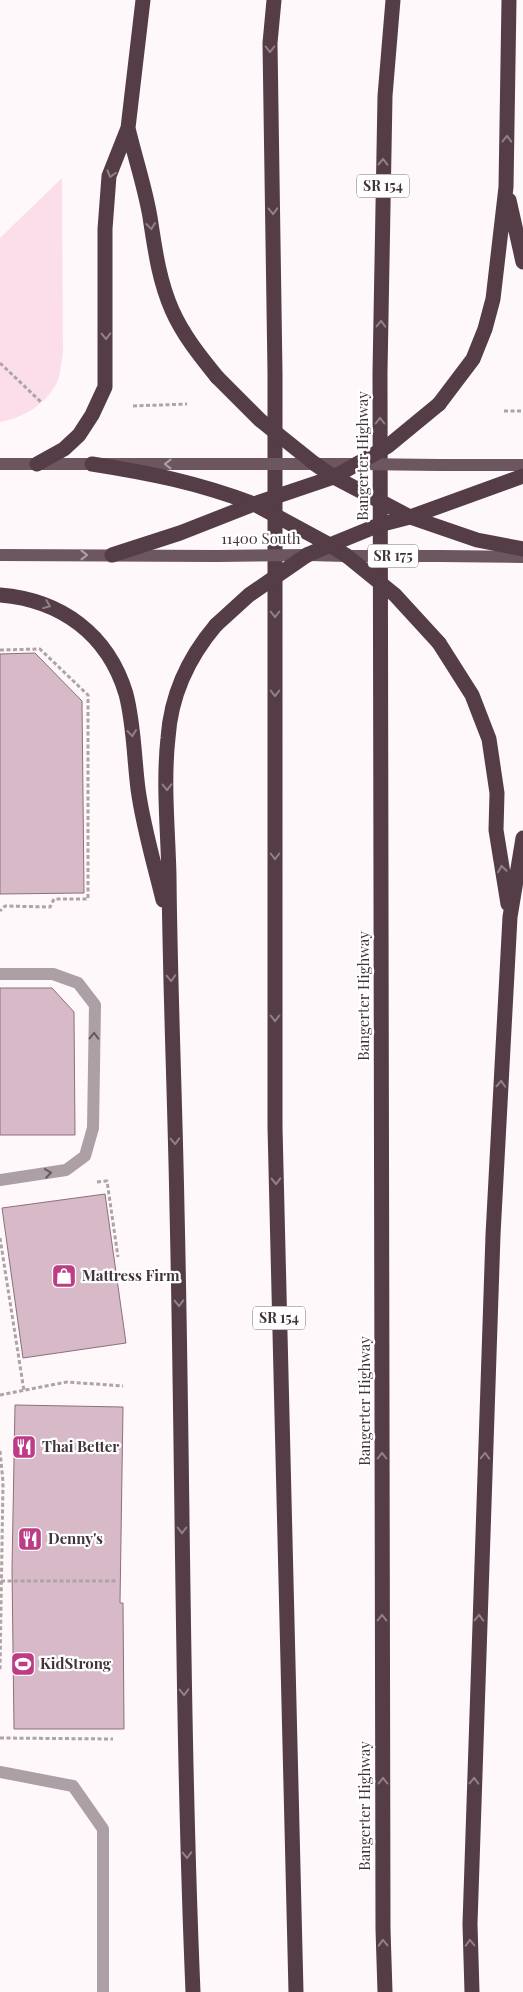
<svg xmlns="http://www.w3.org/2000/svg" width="523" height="1992" font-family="'Playfair Display',serif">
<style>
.green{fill:#fbdeea}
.building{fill:#d7b9c7;stroke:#8b707c}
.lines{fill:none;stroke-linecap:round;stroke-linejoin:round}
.path{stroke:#ada4a8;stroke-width:3;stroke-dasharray:4 2.5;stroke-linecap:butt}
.lane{stroke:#ac9fa5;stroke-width:12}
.primary{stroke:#6c5660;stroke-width:12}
.highway{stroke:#553d48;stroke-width:15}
.primary-bridge{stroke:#6c5660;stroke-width:12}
.highway-bridge{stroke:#553d48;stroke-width:15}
.oneway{stroke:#908188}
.oneway2{stroke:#aea2a8}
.oneway3{stroke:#66595f}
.labels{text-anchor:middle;stroke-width:4.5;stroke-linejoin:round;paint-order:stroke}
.shield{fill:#fff;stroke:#797175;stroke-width:1}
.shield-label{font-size:14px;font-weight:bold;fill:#40343a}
.street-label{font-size:15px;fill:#40343a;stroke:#fff}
.poi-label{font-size:15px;font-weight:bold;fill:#40343a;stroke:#fff;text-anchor:start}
</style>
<rect width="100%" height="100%" fill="#fef8fa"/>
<path class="green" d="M 62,178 L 63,353 C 61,361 61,372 58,380 C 48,403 24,418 0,422 L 0,238 Z"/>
<path class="building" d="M 35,653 L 82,701 L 84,893 L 0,894 L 0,654 Z
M 0,988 L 52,988 L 74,1012 L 75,1135 L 0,1135 Z
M 105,1194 L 126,1343 L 23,1358 L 2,1208 Z
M 15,1405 L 123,1407 L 120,1603 L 123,1603 L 124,1729 L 14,1729 L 12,1569 Z"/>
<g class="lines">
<path class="path" d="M 0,363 L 41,402
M 133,406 L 187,404
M 504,411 L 523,411
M 0,650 L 40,649 L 88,695 L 88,899 L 54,899 L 50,907 L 5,906 L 0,911
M 97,1182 L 107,1181 L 118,1257
M 0,1238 L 24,1391
M 0,1395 L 67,1382 L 123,1386
M 0,1451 L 3,1482 L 0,1670
M 1,1581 L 118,1581
M 0,1738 L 113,1739"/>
<path class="lane" d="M 0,974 L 53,974 L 78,983 L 95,1005 L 93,1128 L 85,1156 L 66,1170 L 0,1180
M 0,1772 L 73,1786 L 103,1829 L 103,1992"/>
<path class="primary" d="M 0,464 L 217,464
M 315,464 L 357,464
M 439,465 L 523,465
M 0,555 L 217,556
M 309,555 L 347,556
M 439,556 L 523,557"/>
<path class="highway" d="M 274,0 L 270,43 L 275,373 L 275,1127 L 296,1992
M 128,128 C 135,158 145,187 150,217 C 155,250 159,280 172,310 C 183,335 200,356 217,377
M 509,200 L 523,262
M 439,404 L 473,359 L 485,329 L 493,299 L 506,187 L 509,0
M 37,464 L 64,449 L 79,435 L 92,415 L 105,387 L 105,229 L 109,176 L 128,128 L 143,0
M 92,464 C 150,473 199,483 254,504
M 315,464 L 334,477 L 357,464
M 410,517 L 523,476
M 410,517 L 477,540 L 523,549
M 112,555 L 180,533 L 254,504
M 307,555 L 330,545 L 347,556
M 0,595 C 61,600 108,634 126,694 C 134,725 134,757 138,789 C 143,826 154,863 163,900
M 439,643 L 472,695 L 489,739 L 497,793 L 496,830 L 508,904
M 193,1992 C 182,1731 183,1470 177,1209 C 175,1098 170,987 169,876 C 168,831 163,783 168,738 C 171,694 188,658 216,625
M 385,1992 L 383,1929 L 380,373 L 385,96 L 393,0
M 472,1992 L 470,1924 L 493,1235 L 510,917 L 523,838"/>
<path class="primary-bridge" d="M 217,464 L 315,464
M 357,464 L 439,465
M 217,556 L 307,555
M 347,556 L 439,556"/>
<path class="highway-bridge" d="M 217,377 L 260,420 L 315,464
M 357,464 L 388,446 L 439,404
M 254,504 L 330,545 L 379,525 L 410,517
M 254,504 L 334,477 L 410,517
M 347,556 L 395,595 L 439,643
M 216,625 L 249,595 L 307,555"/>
</g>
<defs><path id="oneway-chevron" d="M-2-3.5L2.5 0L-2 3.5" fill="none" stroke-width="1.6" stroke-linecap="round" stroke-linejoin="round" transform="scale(1.25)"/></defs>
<g class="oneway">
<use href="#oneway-chevron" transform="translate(270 49) rotate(90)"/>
<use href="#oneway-chevron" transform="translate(507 139) rotate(-89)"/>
<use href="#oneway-chevron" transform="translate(383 162) rotate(-89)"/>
<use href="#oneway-chevron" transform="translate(111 174) rotate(106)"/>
<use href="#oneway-chevron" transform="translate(273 211) rotate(89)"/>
<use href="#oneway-chevron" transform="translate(151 226) rotate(83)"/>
<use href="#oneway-chevron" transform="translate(381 324) rotate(-89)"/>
<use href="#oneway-chevron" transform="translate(106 336) rotate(89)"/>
<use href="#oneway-chevron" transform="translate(380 421) rotate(-90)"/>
<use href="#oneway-chevron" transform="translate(47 605) rotate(22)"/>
<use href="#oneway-chevron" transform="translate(275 614) rotate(90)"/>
<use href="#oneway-chevron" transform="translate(275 693) rotate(90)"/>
<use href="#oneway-chevron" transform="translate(132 733) rotate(84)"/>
<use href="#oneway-chevron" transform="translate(167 787) rotate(89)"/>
<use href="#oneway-chevron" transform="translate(275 856) rotate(90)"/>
<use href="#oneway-chevron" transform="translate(502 869) rotate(-99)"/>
<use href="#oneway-chevron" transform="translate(171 978) rotate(88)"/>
<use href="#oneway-chevron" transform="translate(275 1018) rotate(90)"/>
<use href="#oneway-chevron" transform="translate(501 1084) rotate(-87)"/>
<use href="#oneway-chevron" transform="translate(175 1141) rotate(88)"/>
<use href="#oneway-chevron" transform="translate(276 1181) rotate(89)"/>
<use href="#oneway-chevron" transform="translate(179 1303) rotate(89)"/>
<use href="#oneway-chevron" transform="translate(382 1456) rotate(-90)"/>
<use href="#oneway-chevron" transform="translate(485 1456) rotate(-88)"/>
<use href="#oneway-chevron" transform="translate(182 1530) rotate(90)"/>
<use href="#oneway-chevron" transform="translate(382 1618) rotate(-90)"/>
<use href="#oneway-chevron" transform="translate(479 1618) rotate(-88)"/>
<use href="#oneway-chevron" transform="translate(184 1692) rotate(89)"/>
<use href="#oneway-chevron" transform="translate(383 1781) rotate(-90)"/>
<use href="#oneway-chevron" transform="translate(474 1781) rotate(-88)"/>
<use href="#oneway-chevron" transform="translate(187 1855) rotate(89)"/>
<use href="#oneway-chevron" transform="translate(383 1943) rotate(-92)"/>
<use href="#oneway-chevron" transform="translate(470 1943) rotate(-92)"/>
</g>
<g class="oneway2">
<use href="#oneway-chevron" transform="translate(168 464) rotate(180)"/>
<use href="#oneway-chevron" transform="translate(84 555)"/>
</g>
<g class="oneway3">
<use href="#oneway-chevron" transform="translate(94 1036) rotate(-89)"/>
<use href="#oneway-chevron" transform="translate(48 1173) rotate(-8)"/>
</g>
<defs>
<symbol id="shop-square" viewBox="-11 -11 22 22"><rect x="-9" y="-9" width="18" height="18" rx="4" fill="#be3c86" stroke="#fff"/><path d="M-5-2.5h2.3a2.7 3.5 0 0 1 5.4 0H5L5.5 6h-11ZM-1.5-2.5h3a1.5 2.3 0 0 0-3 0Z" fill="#fff"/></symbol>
<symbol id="restaurant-square" viewBox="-11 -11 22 22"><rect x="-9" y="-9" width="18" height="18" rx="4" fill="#be3c86" stroke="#fff"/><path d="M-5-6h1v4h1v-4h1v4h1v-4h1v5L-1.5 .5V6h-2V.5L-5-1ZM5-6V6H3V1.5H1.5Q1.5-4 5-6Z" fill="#fff"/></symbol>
<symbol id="stadium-square" viewBox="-11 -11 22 22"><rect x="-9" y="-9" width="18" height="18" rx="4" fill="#be3c86" stroke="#fff"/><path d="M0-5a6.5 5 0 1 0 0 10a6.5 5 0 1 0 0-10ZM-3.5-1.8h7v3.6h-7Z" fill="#fff"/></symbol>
</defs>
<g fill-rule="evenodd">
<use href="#shop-square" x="50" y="1262" width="28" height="28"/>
<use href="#restaurant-square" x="10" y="1433" width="28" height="28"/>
<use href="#restaurant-square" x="16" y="1525" width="28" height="28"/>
<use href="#stadium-square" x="9" y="1650" width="28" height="28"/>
</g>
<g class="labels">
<g class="shield">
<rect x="357" y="174.5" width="52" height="23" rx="4"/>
<rect x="368" y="544.5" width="50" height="23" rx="4"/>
<rect x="253" y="1306.5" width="52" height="23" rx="4"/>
</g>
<g class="shield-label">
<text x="383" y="191">SR 154</text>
<text x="393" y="561">SR 175</text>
<text x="279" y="1323">SR 154</text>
</g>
<g class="street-label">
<text transform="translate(363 456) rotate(-90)" y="5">Bangerter Highway</text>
<text x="261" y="544">11400 South</text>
<text transform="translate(364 996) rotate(-90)" y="5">Bangerter Highway</text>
<text transform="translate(365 1401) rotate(-90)" y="5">Bangerter Highway</text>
<text transform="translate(365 1806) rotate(-90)" y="5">Bangerter Highway</text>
</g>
<g class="poi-label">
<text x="82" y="1281">Mattress Firm</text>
<text x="42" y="1452">Thai Better</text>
<text x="48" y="1544">Denny's</text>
<text x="40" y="1669">KidStrong</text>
</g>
</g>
</svg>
